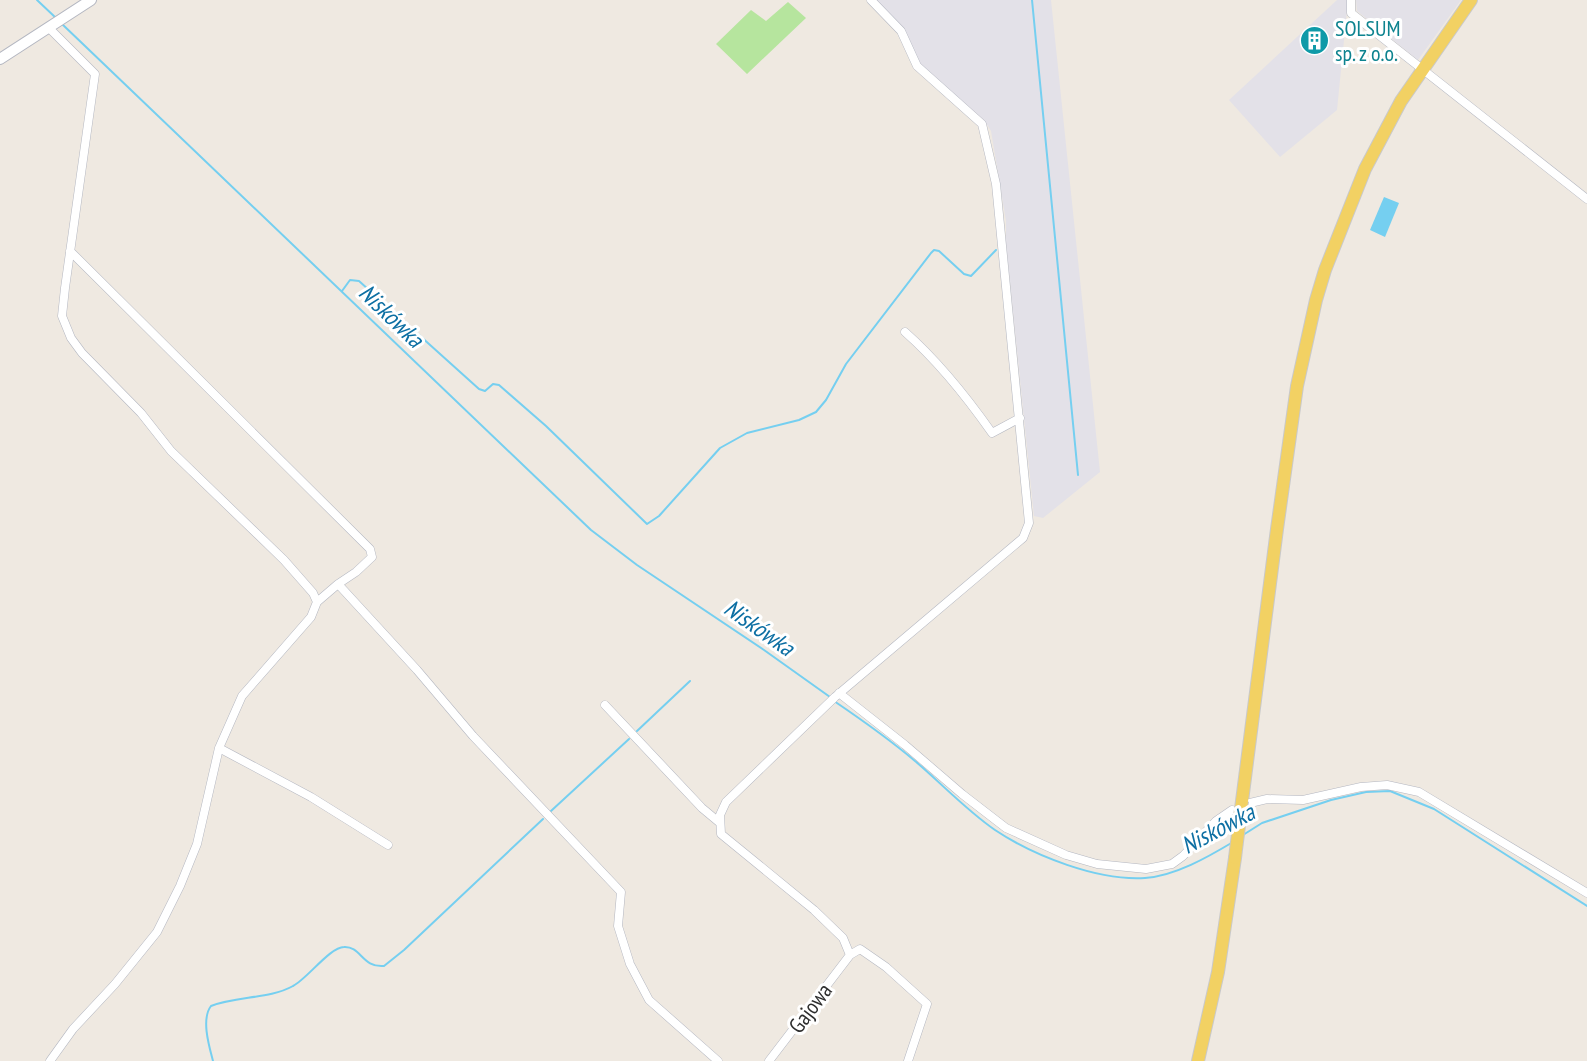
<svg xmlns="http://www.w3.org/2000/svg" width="1587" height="1061" font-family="'PT Sans Narrow',sans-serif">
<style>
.industrial{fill:#e3e1e8}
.green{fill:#b6e59e}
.water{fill:#75cff0}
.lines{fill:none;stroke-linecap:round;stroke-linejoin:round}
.stream{stroke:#75cff0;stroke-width:2}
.minor-casing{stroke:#b4b7c1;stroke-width:9}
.tertiary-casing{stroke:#b4b7c1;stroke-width:12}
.primary-casing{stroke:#c9c9c9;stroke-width:14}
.minor{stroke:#fff;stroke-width:8}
.tertiary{stroke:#fff;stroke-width:10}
.primary{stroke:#f2d163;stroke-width:12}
.primary-bridge-casing{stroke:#c9c9c9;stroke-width:14;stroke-linecap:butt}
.primary-bridge{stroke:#f2d163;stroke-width:12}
.labels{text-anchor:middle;stroke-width:6;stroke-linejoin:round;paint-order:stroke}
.culture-label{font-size:22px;fill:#0d838f;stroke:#fff;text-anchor:start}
.street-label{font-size:22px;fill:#2e2e2e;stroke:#fff}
.water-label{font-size:24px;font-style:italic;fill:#0d6fa3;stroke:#fff}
</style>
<rect width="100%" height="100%" fill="#efe9e1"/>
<path class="industrial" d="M 875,0 L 1051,0 L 1100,472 L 1043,518 L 1034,516 L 1006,243 L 1006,221 L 991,131 L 984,120 L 922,67 Z
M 1337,0 L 1348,0 L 1337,110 L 1280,157 L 1229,100 Z
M 1356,0 L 1461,0 L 1418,60 L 1357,11 Z"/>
<path class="green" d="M 788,2 L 806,18 L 747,74 L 716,44 L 751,10 L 766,21 Z"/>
<path class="water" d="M 1384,197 L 1399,203 L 1385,237 L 1370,230 Z"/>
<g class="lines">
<path class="stream" d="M 37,0 L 56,18
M 1032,0 L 1078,475
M 62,24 L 591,530 L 637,565 L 764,650 L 830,697
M 342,291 L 350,280 L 359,281 L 479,389 L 485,391 L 493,384 L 499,385 L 546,426 L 647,524 L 659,516 L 720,448 L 747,433 L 799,420 L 816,412 L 826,400 L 846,364 L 931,253 L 934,250 L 939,251 L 964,274 L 971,276 L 996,250
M 834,701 C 862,720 889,739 915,761 C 941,783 966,810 995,830 C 1034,856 1098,881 1145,878 C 1175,876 1208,857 1233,842
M 637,731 L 690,681
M 551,811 L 629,739
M 1243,835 L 1262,823 L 1331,800 L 1366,792 L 1390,791 L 1434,809 L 1587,906
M 213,1061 C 209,1046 201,1019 211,1006 C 236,996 270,999 293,986 C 307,979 330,947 344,947 C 361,946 362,968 384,966 L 404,950 L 543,819"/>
<defs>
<path id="minor" d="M 1351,0 L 1351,13 L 1587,199
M 49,28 L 95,74 L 65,288 L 62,316 L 71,338 L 82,353 L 141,413 L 171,451 L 284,560 L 313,593 L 317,602 L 311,617 L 242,696 L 219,748
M 70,251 L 370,549 L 372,557 L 356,572 L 338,584 L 417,670 L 473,736 L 621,892 L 618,926 L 630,964 L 649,1000 L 718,1061
M 905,332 C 939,362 966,396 992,433 L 1020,418
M 317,602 L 338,584
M 839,693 L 905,745 L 962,794 L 1006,828 L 1066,855 L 1097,864 L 1146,869 L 1172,864 L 1183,856 L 1216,821 L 1232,810
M 605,705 L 702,808 L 720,823
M 1250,803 L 1267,799 L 1303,800 L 1361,787 L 1387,785 L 1419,792 L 1587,893
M 850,955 L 843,938 L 814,910 L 721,834 L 720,815 L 726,802 L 835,697 L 1023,538 L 1029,523 L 996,184 L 982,124 L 917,66 L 901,31 L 871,0
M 50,1061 L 73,1029 L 115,984 L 157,932 L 180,886 L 197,844 L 219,748 L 311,797 L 388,845
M 769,1061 L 850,955 L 860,949 L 886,967 L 927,1004 L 908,1061"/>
<path id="tertiary" d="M 0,59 L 91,0"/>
<path id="primary" d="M 1242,801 L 1277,529 L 1297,386 L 1316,300 L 1325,270 L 1365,169 L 1401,101 L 1471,0
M 1198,1061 L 1218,972 L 1235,858"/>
</defs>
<use href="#minor" class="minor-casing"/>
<use href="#tertiary" class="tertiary-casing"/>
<use href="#primary" class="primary-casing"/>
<use href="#minor" class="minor"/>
<use href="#tertiary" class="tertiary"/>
<use href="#primary" class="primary"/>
<defs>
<path id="primary-bridge" d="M 1235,858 L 1242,801"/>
</defs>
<use href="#primary-bridge" class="primary-bridge-casing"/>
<use href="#primary-bridge" class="primary-bridge"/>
</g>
<defs>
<symbol id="building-disc" viewBox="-11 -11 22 22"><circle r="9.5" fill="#0f9aa8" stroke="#fff"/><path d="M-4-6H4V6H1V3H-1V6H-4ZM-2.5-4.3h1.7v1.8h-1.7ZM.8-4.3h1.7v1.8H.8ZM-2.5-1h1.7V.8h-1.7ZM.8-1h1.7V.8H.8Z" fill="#fff"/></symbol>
</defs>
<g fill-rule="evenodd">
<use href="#building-disc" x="1298" y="24" width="33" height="33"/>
</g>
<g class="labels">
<g class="culture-label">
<text x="1335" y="36">SOLSUM<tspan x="1335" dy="25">sp. z o.o.</tspan></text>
</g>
<g class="street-label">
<text transform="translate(810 1008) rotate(-53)" y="8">Gajowa</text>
</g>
<g class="water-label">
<text transform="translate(391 316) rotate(44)" y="8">Niskówka</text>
<text transform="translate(759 628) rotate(35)" y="8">Niskówka</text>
<text transform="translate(1218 829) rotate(-28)" y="8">Niskówka</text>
</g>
</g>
</svg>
